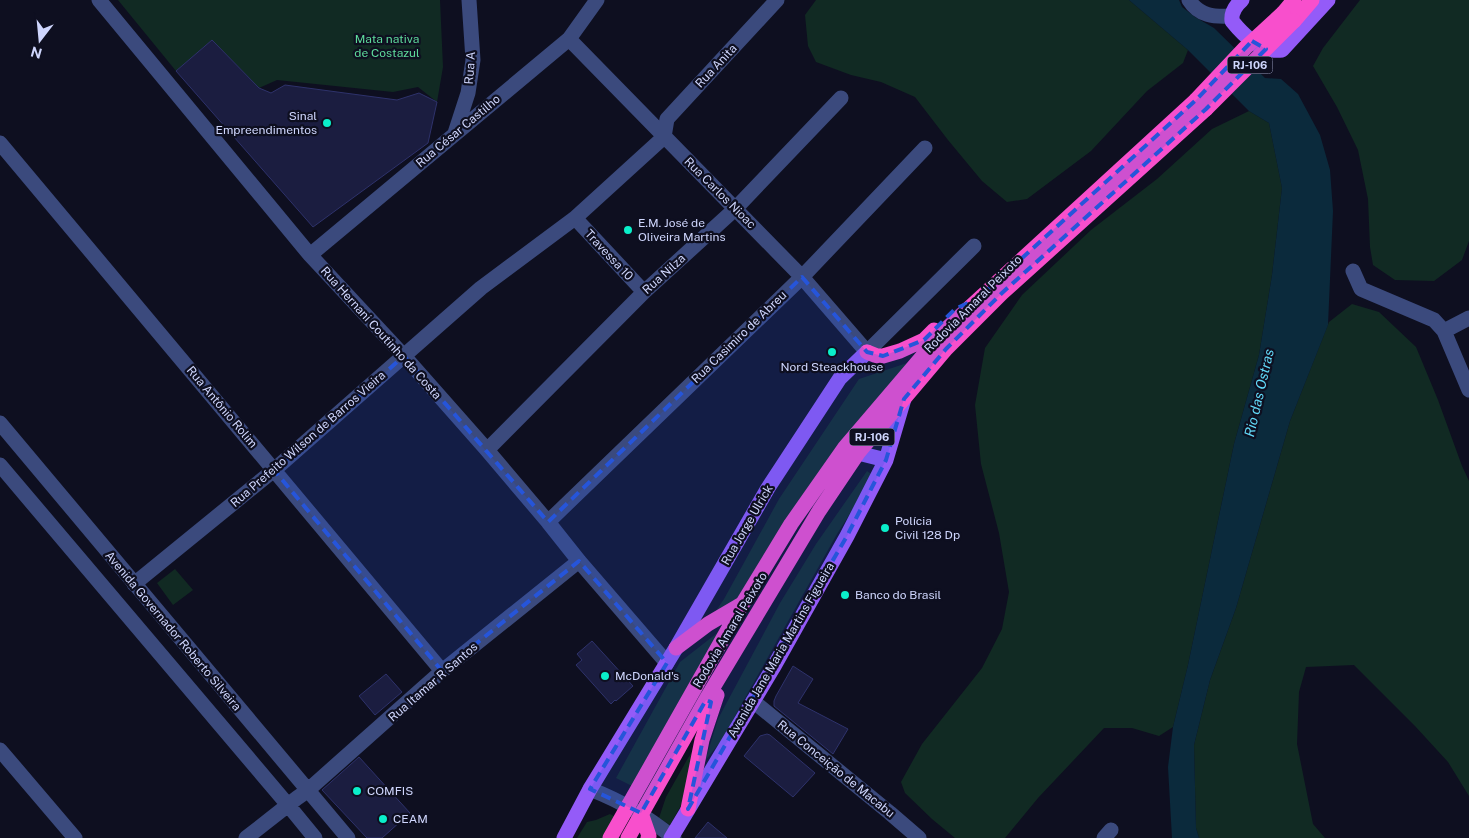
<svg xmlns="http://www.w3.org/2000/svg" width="1469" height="838" font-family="'Public Sans',sans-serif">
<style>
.green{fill:#112a23}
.water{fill:#0b2a3c}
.building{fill:#1b1d40;stroke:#2e326b}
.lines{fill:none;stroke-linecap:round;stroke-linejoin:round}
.minor{stroke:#3b4a7d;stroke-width:15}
.major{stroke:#945bf8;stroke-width:15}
.highway{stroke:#f84fcc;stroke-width:15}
.highway-bridge{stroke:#f84fcc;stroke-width:15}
.marked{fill:#2655da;fill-opacity:0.2;stroke:#2655da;stroke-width:4;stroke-dasharray:10 6;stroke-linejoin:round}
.poi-dot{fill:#0aefca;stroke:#0e0f20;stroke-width:2}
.labels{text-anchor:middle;stroke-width:4.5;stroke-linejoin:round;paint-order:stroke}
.shield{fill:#0e0f20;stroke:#959abb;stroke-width:1}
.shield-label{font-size:11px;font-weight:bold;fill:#cfd6fd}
.park-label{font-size:12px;fill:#5eda9b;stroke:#0e0f20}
.street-label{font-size:12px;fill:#cfd6fd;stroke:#0e0f20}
.poi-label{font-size:12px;fill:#cfd6fd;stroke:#0e0f20;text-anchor:start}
.water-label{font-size:14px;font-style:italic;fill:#62daf9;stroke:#0e0f20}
</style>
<rect width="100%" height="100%" fill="#0e0f20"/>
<path class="green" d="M 118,0 L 440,0 L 443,67 L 437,102 L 418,87 L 393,92 L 277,80 L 259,88 L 212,40 L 176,71 Z
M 816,0 L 1129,0 L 1188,50 L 1183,63 L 1147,91 L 1091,151 L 1027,199 L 1007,202 L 982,181 L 948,140 L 915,97 L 881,82 L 851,75 L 816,62 L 808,46 L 805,15 Z
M 1360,0 L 1469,0 L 1469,241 L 1462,260 L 1434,281 L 1395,280 L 1373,265 L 1370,247 L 1368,199 L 1358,150 L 1337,107 L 1313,66 L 1323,48 Z
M 1249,111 L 1269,123 L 1282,188 L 1272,275 L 1259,355 L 1234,444 L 1188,665 L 1173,727 L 1159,736 L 1132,728 L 1104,728 L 1038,798 L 1005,838 L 955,838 L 932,819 L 905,793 L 901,782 L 922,744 L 982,668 L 1002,629 L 1009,592 L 999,533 L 981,464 L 975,405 L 985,348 L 1022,295 L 1091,230 L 1157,179 L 1212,129 Z
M 1352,304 L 1379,312 L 1416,347 L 1438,400 L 1462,466 L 1469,481 L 1469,796 L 1448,762 L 1415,726 L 1354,665 L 1306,667 L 1299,692 L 1297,744 L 1313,824 L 1325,838 L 1199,838 L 1196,828 L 1194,745 L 1210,680 L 1236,608 L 1290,421 L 1329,322 Z
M 907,363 L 740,598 L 711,618 L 724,599 L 779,499 L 859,379 Z
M 867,471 L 874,476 L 837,534 L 721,741 L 705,761 L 718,719 L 780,603 L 816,544 Z
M 175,569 L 193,590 L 173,605 L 157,583 Z
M 721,630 L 634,787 L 616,778 L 680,662 Z
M 696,746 L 684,800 L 670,825 L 659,818 L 666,797 L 688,758 Z
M 610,814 L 618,818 L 606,838 L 577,838 L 587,822 L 596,820 Z"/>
<path class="water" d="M 1129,0 L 1179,0 L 1182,7 L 1195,17 L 1214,28 L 1265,78 L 1281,79 L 1298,94 L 1320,135 L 1330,170 L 1333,211 L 1328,325 L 1290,421 L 1236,608 L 1210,680 L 1194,745 L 1196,828 L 1199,838 L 1172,838 L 1168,767 L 1173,727 L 1188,665 L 1234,444 L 1259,355 L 1272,275 L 1282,188 L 1269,123 L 1249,111 L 1188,50 Z"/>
<path class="building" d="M 212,40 L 259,88 L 271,93 L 285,85 L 397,100 L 419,93 L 437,102 L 428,143 L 313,227 L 176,71 Z
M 592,641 L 633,686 L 616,701 L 615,700 L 611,704 L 576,665 L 582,660 L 577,654 Z
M 793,666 L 813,679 L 798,703 L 848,729 L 833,754 L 774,706 L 774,701 L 776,696 Z
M 386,674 L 402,692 L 375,715 L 359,696 Z
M 767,734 L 770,735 L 815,773 L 793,797 L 744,756 L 760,736 Z
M 359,757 L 410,813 L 382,838 L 367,838 L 322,790 Z
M 708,822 L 727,838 L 695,838 Z"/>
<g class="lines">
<path class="minor" d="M 99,0 L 310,255 L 404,356 L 487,450 L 548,522 L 579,561 L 667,663
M 1189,0 C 1199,16 1214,17 1231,16
M 569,39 L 802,277 L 867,352 L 974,246
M 455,133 L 468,93 L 473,60 L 469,0
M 0,143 L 442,671
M 575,218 L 644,292
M 310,255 L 569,39 L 597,0
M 1353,271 L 1361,289 L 1434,320 L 1444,331 L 1469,390
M 1444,331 L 1469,318
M 0,423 L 348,838
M 487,450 L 644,292 L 735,209 L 841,98
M 0,465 L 288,805 L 315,838
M 548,522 L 802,277 L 925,148
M 134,584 L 274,470 L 481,288 L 575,218 L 664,137 L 667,119 L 777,0
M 753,701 L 890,813 L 919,838
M 0,750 L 75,838
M 590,789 C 623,802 646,816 674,838
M 246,838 L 297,798 L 307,791 L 442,671 L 579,561
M 1104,838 L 1111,830"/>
<path class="major" d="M 1242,0 C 1235,6 1231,12 1232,21 C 1244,36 1261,53 1282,50 L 1328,0
M 858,453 L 886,460
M 564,838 L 590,789 L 676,648 L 768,488 L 840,378 L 867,352
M 671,838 L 773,668 L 847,536 L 886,460 L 904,399"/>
<path class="highway" d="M 1283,13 L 1294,0
M 1294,21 L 1312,0
M 867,352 L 877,356 L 883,356 L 900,351 L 924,340 L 934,330
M 676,648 L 708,624 L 742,604
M 688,809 L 702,740 L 717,695
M 641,813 L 649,836 L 648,838
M 610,838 L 743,603 L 791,524 L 845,447 L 944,331 L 1196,100
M 628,838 L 708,696 L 819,511 L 858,453 L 946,349 L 1002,293 L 1206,109"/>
<path class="highway-bridge" d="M 1196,100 L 1245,48 L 1283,13
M 1206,109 L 1294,21"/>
</g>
<path class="marked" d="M 1252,41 L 1266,49 L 1206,109 L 1002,293 L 946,349 L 904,399 L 886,460 L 847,536 L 688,809 L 711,702 L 706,700 L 641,813 L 590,789 L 667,663 L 579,561 L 442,671 L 274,470 L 404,356 L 548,522 L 802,277 L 867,352 L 883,356 L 924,340 L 955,309 L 977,299 L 1196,100 Z"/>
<g class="poi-dot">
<circle cx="327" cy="123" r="5"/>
<circle cx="628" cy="230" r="5"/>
<circle cx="832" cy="352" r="5"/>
<circle cx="885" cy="528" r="5"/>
<circle cx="845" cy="595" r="5"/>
<circle cx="605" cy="676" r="5"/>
<circle cx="357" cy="791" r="5"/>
<circle cx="383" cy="819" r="5"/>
</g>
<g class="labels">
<g class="shield">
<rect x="1227.5" y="56.5" width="45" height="17" rx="4"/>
<rect x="849.5" y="428.5" width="45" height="17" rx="4"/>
</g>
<g class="shield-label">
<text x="1250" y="69">RJ-106</text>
<text x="872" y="441">RJ-106</text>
</g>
<g class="park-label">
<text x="387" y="43">Mata nativa<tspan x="387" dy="14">de Costazul</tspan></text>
</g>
<g class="street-label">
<text transform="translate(716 66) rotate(-47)" y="4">Rua Anita</text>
<text transform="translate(470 68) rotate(-86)" y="4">Rua A</text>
<text transform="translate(458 131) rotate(-40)" y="4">Rua César Castilho</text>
<text transform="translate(720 193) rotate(45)" y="4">Rua Carlos Nioac</text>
<text transform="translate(609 255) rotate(47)" y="4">Travessa 10</text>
<text transform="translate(664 274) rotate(-42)" y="4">Rua Nilza</text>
<text transform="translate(973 304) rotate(-45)" y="4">Rodovia Amaral Peixoto</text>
<text transform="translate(381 333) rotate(48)" y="4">Rua Hernani Coutinho da Costa</text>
<text transform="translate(739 337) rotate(-44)" y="4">Rua Casimiro de Abreu</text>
<text transform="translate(222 407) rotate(50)" y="4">Rua Antônio Rolim</text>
<text transform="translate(308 439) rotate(-41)" y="4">Rua Prefeito Wilson de Barros Vieira</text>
<text transform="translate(747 525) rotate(-60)" y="4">Rua Jorge Ulrick</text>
<text transform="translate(730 630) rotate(-59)" y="4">Rodovia Amaral Peixoto</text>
<text transform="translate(173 631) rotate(50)" y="4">Avenida Governador Roberto Silveira</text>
<text transform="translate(781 650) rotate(-60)" y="4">Avenida Jane Maria Martins Figueira</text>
<text transform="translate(433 682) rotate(-41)" y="4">Rua Itamar R Santos</text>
<text transform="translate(836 769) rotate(39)" y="4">Rua Conceição de Macabu</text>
</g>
<g class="poi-label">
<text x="317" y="120" text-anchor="end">Sinal<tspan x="317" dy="14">Empreendimentos</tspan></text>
<text x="638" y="227">E.M. José de<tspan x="638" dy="14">Oliveira Martins</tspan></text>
<text x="832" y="371" text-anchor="middle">Nord Steackhouse</text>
<text x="895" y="525">Polícia<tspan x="895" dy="14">Civil 128 Dp</tspan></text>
<text x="855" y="599">Banco do Brasil</text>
<text x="615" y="680">McDonald's</text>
<text x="367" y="795">COMFIS</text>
<text x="393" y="823">CEAM</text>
</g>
<g class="water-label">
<text transform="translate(1259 393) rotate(-77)" y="5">Rio das Ostras</text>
</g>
</g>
<g transform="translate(40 40) rotate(196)" stroke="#0e0f20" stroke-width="4" paint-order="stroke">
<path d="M0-4L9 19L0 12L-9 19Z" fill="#cfd6fd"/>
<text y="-8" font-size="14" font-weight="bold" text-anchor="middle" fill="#cfd6fd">N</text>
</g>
</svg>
